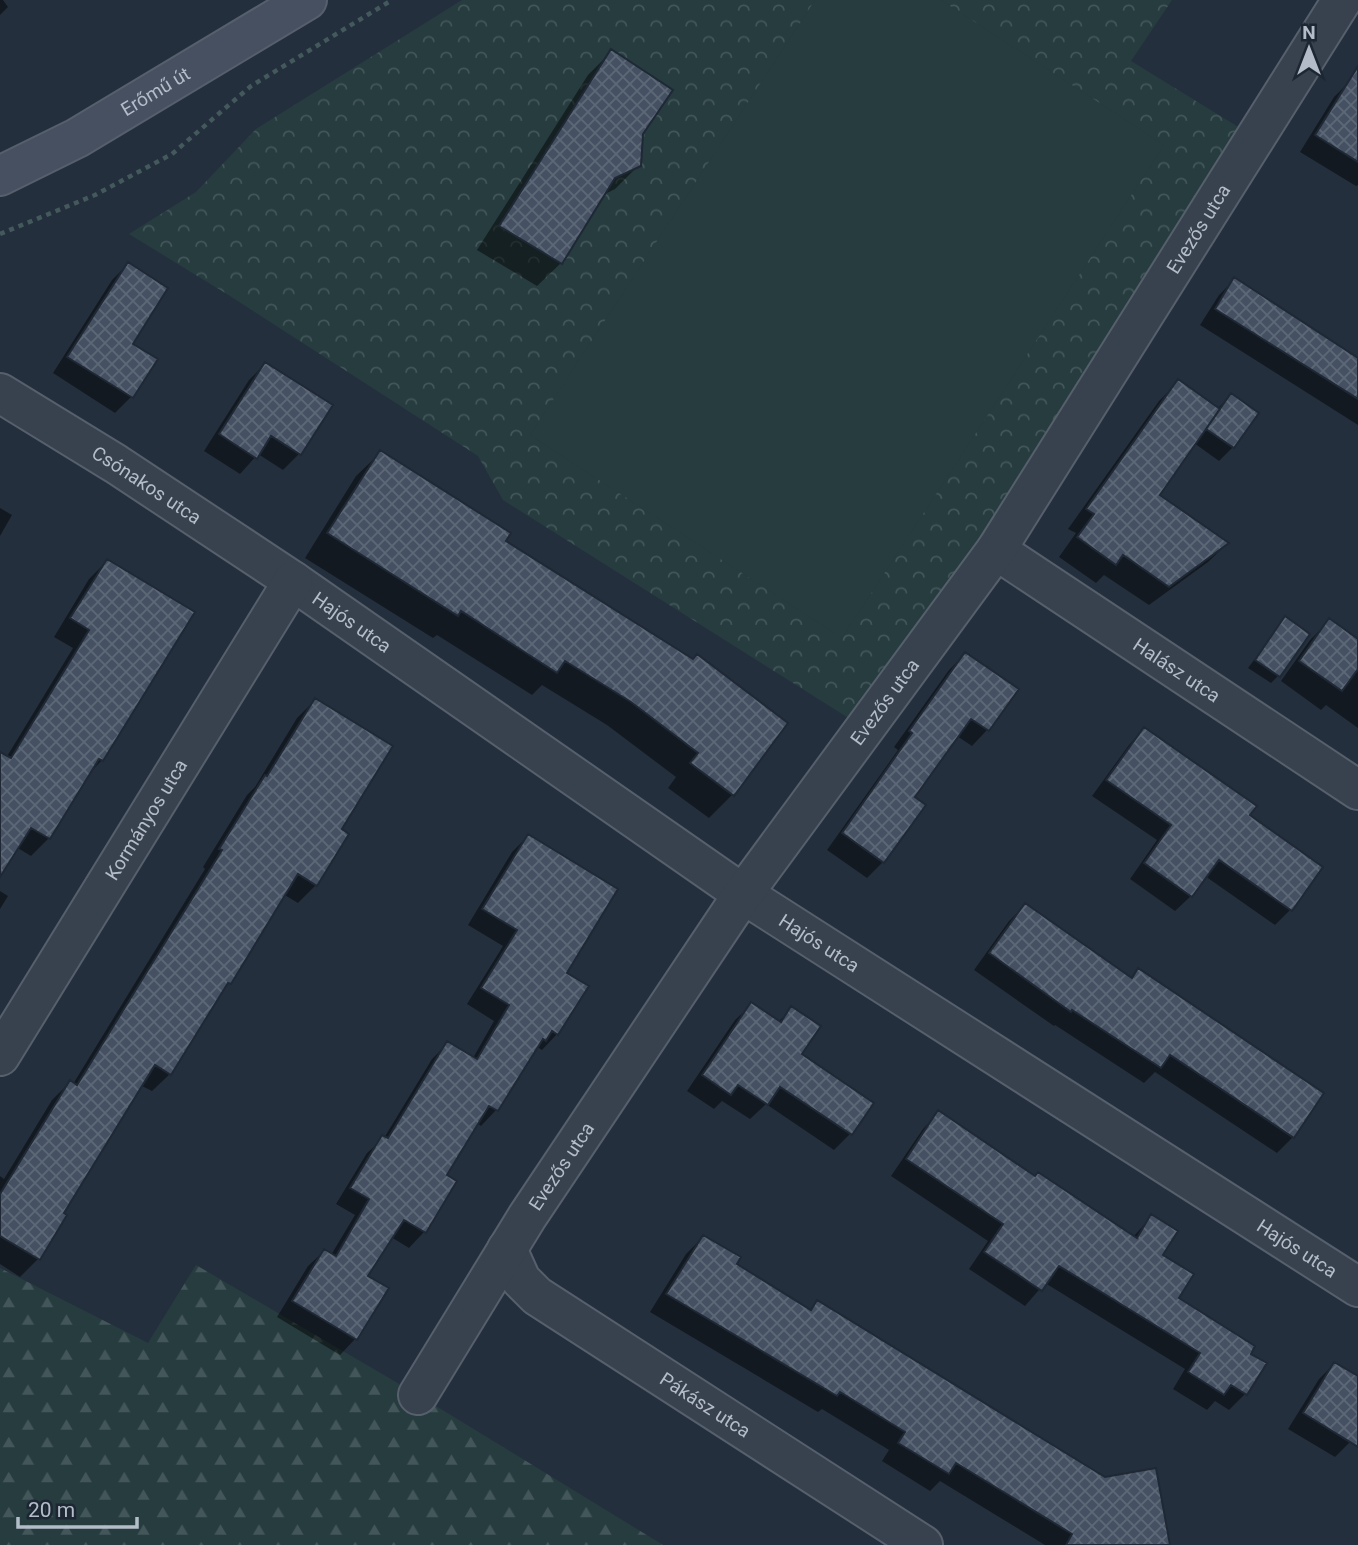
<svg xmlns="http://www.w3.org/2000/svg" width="1358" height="1545" font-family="Roboto,sans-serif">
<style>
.forest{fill:url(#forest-firs)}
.park{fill:url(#park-crowns)}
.garden{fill:#263c3f}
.shadow{fill:#0007}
.building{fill:url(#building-cross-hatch);stroke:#1f2835;stroke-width:2}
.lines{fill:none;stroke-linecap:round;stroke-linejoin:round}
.street-casing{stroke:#565f6c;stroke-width:42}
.secondary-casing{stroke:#565f6c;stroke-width:42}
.path{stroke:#44595c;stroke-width:4.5;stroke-dasharray:5 5;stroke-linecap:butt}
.street{stroke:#38414e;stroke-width:38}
.secondary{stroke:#465061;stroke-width:38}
.labels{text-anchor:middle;stroke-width:5;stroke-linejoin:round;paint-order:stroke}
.street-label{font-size:19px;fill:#b4bcc9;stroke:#1d2633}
</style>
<defs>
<pattern id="forest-firs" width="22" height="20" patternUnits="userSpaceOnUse" patternTransform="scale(1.75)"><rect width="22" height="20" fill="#263c3f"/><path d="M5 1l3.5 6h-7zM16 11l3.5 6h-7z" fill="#435659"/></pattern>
<pattern id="park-crowns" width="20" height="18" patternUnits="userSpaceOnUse" patternTransform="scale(1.75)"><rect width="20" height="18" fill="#263c3f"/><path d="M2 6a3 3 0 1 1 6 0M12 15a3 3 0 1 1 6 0" fill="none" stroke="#435659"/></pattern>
<pattern id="building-cross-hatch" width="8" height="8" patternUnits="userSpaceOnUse" patternTransform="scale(1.75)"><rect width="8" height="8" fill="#455162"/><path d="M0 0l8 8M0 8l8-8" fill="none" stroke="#5d6877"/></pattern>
</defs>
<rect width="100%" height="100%" fill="#242f3e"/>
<path class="forest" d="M 196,1265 L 418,1395 L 663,1545 L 0,1545 L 0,1268 L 148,1343 Z"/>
<path class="park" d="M 462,0 L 1172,0 L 1131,61 L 1261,141 L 866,729 L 503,500 L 478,456 L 230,296 L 129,234 L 196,192 L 256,129 Z"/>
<path class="garden" d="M 815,0 L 941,0 L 1164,145 L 842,638 L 530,435 Z"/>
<path class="shadow" d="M 0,0 L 3,0 L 8,7 L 0,15 Z
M 612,51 L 642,134 L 639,165 L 615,189 L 603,195 L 561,263 L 537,286 L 477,250 L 588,75 Z
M 1350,81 L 1358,86 L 1358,185 L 1356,186 L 1300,152 L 1334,97 Z
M 128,264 L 131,397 L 115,413 L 53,373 L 112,280 Z
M 1235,279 L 1358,359 L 1358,425 L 1200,325 L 1219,295 Z
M 265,364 L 331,405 L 299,454 L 283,470 L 258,454 L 240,474 L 204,451 L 249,380 Z
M 1178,382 L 1217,409 L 1231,395 L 1257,413 L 1233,447 L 1219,461 L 1194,443 L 1157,495 L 1227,544 L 1208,562 L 1149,605 L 1104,575 L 1096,583 L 1059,557 L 1076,533 L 1068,529 L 1159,401 Z
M 380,453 L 503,542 L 692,661 L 732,795 L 709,818 L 668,788 L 676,777 L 607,725 L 542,685 L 532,695 L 437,635 L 433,638 L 305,558 L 356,476 Z
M 0,508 L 12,515 L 0,536 Z
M 107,561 L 102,760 L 88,775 L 49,838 L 31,856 L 16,847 L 0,874 L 0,756 L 6,758 L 73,648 L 54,637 L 89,579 Z
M 1285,619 L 1278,676 L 1271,683 L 1248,668 Z
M 1329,621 L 1358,641 L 1358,728 L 1326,705 L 1321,710 L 1281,681 L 1310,640 Z
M 965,654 L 1016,690 L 987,730 L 972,746 L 957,736 L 913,798 L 883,862 L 867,878 L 827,850 L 898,750 L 894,747 L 949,670 Z
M 315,700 L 339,830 L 316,885 L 298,903 L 283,894 L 229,983 L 219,994 L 170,1074 L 152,1091 L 140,1085 L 61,1213 L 38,1259 L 20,1277 L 0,1264 L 0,1176 L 4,1179 L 52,1100 L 70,1082 L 73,1084 L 205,869 L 203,867 L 247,795 L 255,787 L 297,718 Z
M 1144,729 L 1248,816 L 1321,867 L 1290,910 L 1275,925 L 1205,876 L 1191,896 L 1175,911 L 1130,879 L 1157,840 L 1092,796 L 1129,745 Z
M 528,836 L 565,974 L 557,1034 L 542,1050 L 537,1047 L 532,1052 L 496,1110 L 481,1126 L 477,1123 L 445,1175 L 455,1181 L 424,1232 L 409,1248 L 391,1237 L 366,1277 L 386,1289 L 355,1339 L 340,1355 L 277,1317 L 308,1266 L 324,1251 L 331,1255 L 355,1215 L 336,1204 L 367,1153 L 384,1138 L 432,1059 L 448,1043 L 473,1058 L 494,1021 L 467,1004 L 503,946 L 468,925 L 512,852 Z
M 0,891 L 8,896 L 0,909 Z
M 1025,905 L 1130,979 L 1138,970 L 1293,1137 L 1277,1153 L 1155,1072 L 1144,1083 L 1055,1025 L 1054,1026 L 974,970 L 1009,921 Z
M 751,1005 L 778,1022 L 792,1009 L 799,1055 L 871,1103 L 850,1134 L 834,1150 L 766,1104 L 750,1119 L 722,1101 L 714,1109 L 687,1091 L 735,1020 Z
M 938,1113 L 1035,1178 L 1133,1237 L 1152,1216 L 1160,1255 L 1177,1298 L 1248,1354 L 1264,1364 L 1245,1394 L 1229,1410 L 1215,1401 L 1207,1410 L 1173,1389 L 1185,1369 L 1045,1283 L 1025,1306 L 969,1269 L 988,1241 L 891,1176 L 923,1129 Z
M 703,1237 L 734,1264 L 809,1311 L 817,1303 L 1169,1545 L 1045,1545 L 940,1481 L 930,1491 L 882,1461 L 889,1450 L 822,1409 L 818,1412 L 650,1312 L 686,1254 Z
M 1334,1364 L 1358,1378 L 1358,1445 L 1350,1442 L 1335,1457 L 1288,1429 L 1319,1379 Z"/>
<path class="building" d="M 611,49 L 673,90 L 643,134 L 641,166 L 615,178 L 562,264 L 499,226 Z
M 1358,66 L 1358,162 L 1315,135 Z
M 128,262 L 168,288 L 133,344 L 158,359 L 133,398 L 67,357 Z
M 1234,277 L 1358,358 L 1358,399 L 1215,309 Z
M 265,362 L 333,405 L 301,455 L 271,436 L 257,459 L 219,434 Z
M 1178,379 L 1220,409 L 1160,495 L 1229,543 L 1169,587 L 1123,555 L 1116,565 L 1077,537 L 1094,514 L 1086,509 Z
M 1231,393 L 1259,413 L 1234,448 L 1206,429 Z
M 380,450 L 511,533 L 506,541 L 693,659 L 697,654 L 788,723 L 734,796 L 690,763 L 698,753 L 631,702 L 565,661 L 557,673 L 461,611 L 458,616 L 327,533 Z
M 107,559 L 195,612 L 103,761 L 99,759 L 50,839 L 31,828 L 0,877 L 0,752 L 11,758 L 89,630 L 70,618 Z
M 1285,616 L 1310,634 L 1280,677 L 1255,660 Z
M 1329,618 L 1358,639 L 1358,669 L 1342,691 L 1299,661 Z
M 965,652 L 1019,689 L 989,731 L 971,719 L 915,797 L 926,805 L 884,863 L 842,833 L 912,733 L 909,731 Z
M 315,698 L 393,746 L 342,829 L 349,834 L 317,886 L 298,874 L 231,984 L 228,983 L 171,1075 L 155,1065 L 64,1213 L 67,1215 L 40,1260 L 0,1236 L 0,1194 L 70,1080 L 77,1085 L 222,850 L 219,849 L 265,775 L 267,776 Z
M 1144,727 L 1257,806 L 1250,815 L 1323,867 L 1292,911 L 1219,860 L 1192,897 L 1144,863 L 1171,825 L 1106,780 Z
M 528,834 L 618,889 L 567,973 L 589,986 L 558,1035 L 552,1031 L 546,1041 L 543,1039 L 498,1111 L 489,1106 L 447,1175 L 457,1181 L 426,1233 L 404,1220 L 368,1276 L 389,1288 L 357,1340 L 292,1301 L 324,1249 L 336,1256 L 369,1199 L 350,1188 L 382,1135 L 388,1138 L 447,1041 L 477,1059 L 509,1005 L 481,988 L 517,930 L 482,909 Z
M 1025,903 L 1132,978 L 1138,968 L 1324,1093 L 1294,1138 L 1170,1055 L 1161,1068 L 1072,1010 L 1071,1012 L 989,953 Z
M 751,1002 L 781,1022 L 791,1006 L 821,1026 L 802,1054 L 874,1103 L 852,1135 L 780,1087 L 768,1105 L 738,1085 L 731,1095 L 702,1075 Z
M 938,1110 L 1035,1176 L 1038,1172 L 1137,1238 L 1151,1214 L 1178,1231 L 1163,1255 L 1194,1274 L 1179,1298 L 1255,1346 L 1251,1354 L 1267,1363 L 1247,1395 L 1231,1385 L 1224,1395 L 1188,1372 L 1200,1353 L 1059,1266 L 1042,1291 L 984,1252 L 1003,1224 L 906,1159 Z
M 703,1235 L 741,1257 L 737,1264 L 811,1310 L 817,1300 L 1105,1477 L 1156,1468 L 1170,1545 L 1066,1545 L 1072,1534 L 956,1463 L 949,1474 L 898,1443 L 905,1432 L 840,1392 L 837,1396 L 666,1294 Z
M 1334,1362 L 1358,1376 L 1358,1447 L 1303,1413 Z"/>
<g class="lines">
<defs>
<g id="street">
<path id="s1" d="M 0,393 L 116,464 L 293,581 L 743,894 L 1358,1287"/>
<path id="s2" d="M 996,550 L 1358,790"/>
<path id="s3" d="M 0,1056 L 293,581"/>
<path id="s4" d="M 507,1249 L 521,1280 L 537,1296 L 923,1545"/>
<path id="s5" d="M 418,1395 L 527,1217 L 743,894 L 996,550 L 1342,0"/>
</g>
<g id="secondary">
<path id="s6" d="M 0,176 L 77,138 L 307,0"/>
</g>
</defs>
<use href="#street" class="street-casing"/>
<use href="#secondary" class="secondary-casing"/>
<path class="path" d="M 0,234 L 95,195 L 172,154 L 251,86 L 392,0"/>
<use href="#street" class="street"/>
<use href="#secondary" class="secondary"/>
</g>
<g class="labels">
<g class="street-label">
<text dy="7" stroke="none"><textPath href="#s6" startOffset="177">Erőmű út</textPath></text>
<text dy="7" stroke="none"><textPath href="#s5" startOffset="1404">Evezős utca</textPath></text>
<text dy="7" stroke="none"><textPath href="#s1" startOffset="173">Csónakos utca</textPath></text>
<text dy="7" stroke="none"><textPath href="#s1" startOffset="420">Hajós utca</textPath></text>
<text dy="7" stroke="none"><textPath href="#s2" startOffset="217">Halász utca</textPath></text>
<text dy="7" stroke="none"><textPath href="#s5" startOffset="836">Evezős utca</textPath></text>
<text dy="7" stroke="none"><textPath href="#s3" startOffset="278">Kormányos utca</textPath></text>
<text dy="7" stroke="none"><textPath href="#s1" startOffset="987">Hajós utca</textPath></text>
<text dy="7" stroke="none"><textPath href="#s5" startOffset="270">Evezős utca</textPath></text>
<text dy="7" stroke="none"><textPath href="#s1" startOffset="1554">Hajós utca</textPath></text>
<text dy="7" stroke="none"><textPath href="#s4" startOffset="257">Pákász utca</textPath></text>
</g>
</g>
<g transform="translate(1309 49)" stroke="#1d2633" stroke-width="5" paint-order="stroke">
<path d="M0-5L12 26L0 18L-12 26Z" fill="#b4bcc9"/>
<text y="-10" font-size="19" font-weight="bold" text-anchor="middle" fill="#b4bcc9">N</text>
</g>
<path d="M18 1517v10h119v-10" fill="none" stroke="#b4bcc9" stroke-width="3.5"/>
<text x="28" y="1517" font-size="21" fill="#b4bcc9" stroke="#1d2633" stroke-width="5" paint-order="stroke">20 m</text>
</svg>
